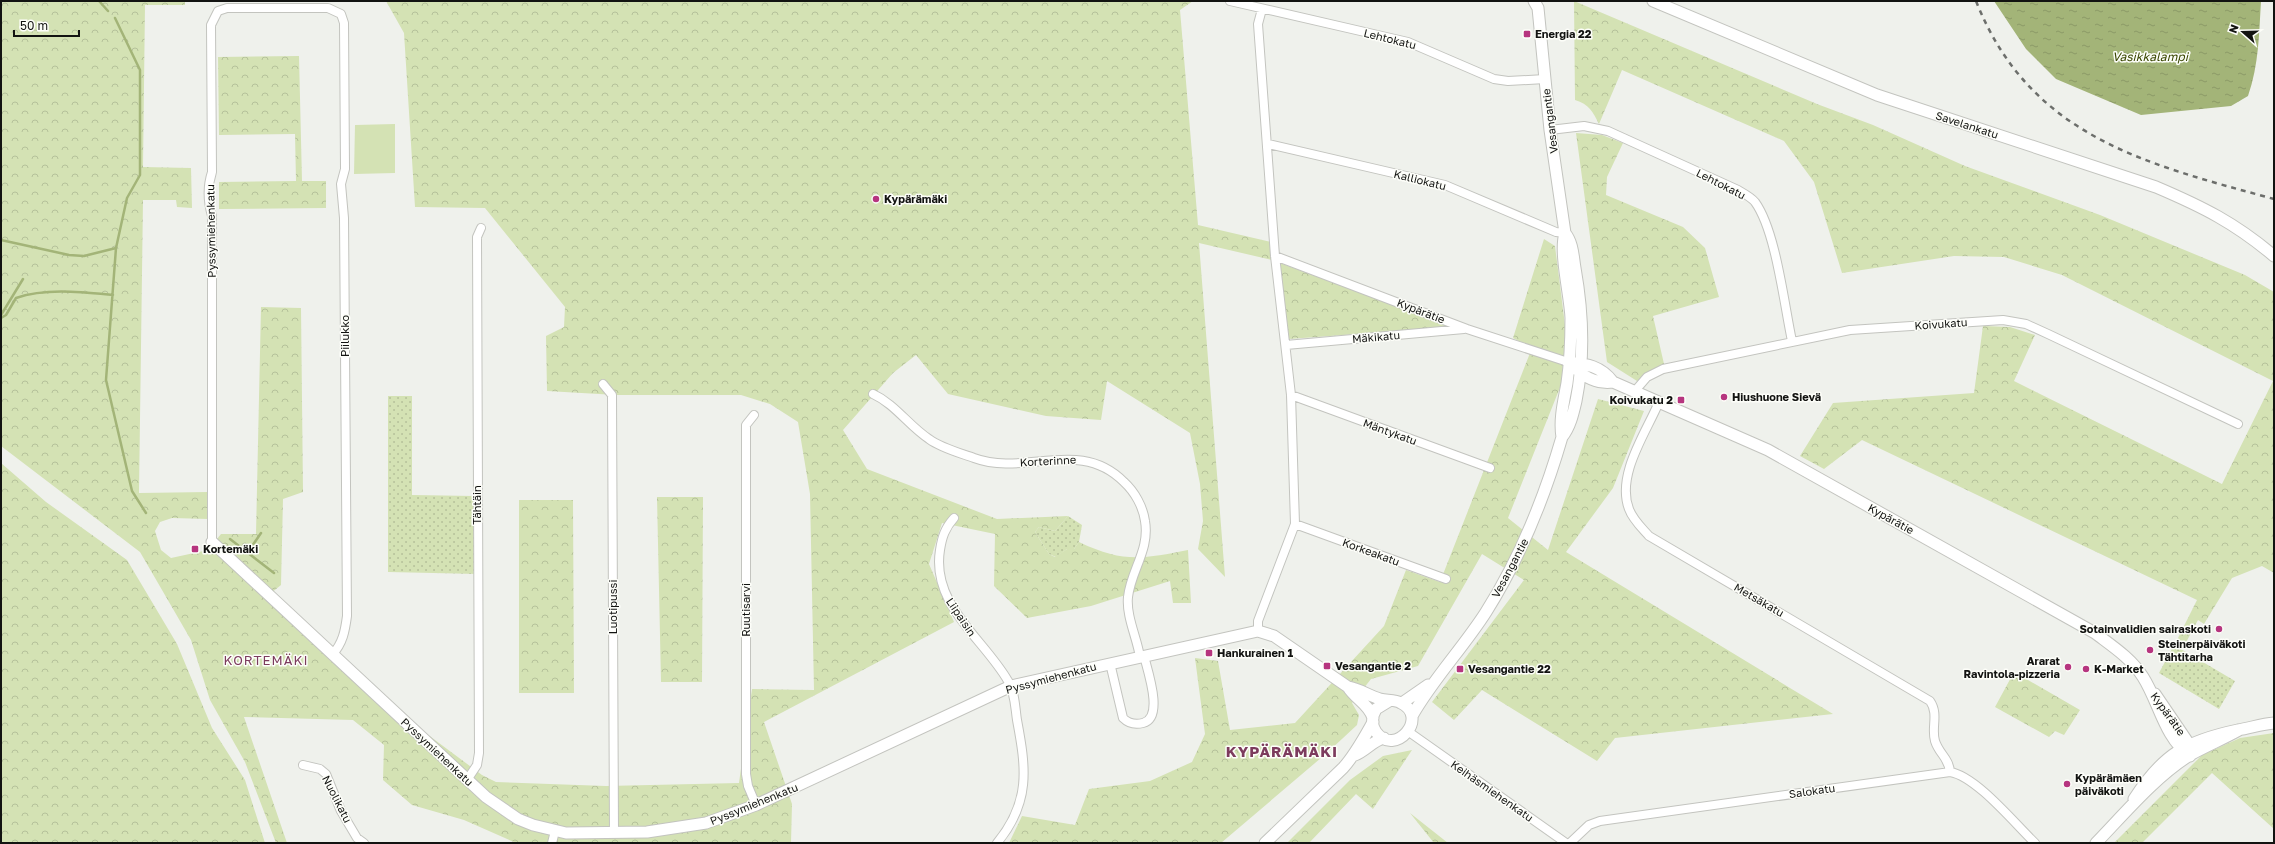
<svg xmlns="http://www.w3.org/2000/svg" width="2275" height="844" font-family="'Golos Text',sans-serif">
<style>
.green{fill:url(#green-dots)}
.forest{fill:url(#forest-crowns)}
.pitch{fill:#d4e2b4}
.water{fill:url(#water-ripples)}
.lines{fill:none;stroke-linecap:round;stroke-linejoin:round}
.stream{stroke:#a3b478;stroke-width:2.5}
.street-casing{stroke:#c3c4bf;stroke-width:10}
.secondary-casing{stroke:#c3c4bf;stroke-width:13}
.street{stroke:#fff;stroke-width:8}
.secondary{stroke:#fff;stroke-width:11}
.rail{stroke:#6c6e6b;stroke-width:2.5;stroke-dasharray:5 5;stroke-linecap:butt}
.poi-dot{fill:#b6357f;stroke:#fdfef9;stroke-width:1.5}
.labels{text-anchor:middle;stroke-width:3;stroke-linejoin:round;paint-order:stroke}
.poi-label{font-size:11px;font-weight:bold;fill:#121311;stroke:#fdfef9;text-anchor:start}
.street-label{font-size:11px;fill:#121311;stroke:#fdfef9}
.water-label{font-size:12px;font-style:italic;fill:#394600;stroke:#fdfef9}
.quarter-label{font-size:13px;letter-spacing:1px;fill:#7c3b5d;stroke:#fdfef9}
.district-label{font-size:15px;font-weight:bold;letter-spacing:1px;fill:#7c3b5d;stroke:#fdfef9}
</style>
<defs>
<pattern id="green-dots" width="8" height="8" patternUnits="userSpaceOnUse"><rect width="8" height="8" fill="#d4e2b4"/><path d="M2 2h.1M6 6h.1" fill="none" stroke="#b5c19a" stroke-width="1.8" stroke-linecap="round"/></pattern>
<pattern id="forest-crowns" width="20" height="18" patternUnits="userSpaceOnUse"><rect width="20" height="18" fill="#d4e2b4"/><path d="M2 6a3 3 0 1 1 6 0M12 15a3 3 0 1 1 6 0" fill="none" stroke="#b5c19a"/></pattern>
<pattern id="water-ripples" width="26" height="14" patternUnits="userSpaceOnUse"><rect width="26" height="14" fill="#a3b478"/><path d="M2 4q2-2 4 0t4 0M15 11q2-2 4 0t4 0" fill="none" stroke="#8b9a67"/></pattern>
</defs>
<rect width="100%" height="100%" fill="#eff1ec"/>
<path class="green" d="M 388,396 L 412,396 L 412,495 L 474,496 L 478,574 L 388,572 Z
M 1068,516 L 1082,525 L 1079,542 L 1074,549 L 1067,549 L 1056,557 L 1049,554 L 1035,532 L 1039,527 L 1055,531 Z
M 2174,645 L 2235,681 L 2219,709 L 2159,673 Z"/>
<path class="forest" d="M 1,1 L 185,1 L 185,5 L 145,5 L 143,167 L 191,168 L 192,208 L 177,207 L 176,200 L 143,200 L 139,493 L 208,492 L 208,519 L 172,518 L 160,522 L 155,531 L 161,550 L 171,558 L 208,550 L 221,534 L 256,534 L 261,307 L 301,308 L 303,492 L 283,499 L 281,585 L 265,598 L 353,679 L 482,775 L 496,782 L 606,786 L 739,783 L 752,689 L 814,690 L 810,494 L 798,422 L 770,404 L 741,395 L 616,395 L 547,391 L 546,336 L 564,327 L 565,307 L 485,208 L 415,207 L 404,33 L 386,1 L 1193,1 L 1180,10 L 1198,225 L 1271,242 L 1272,260 L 1199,243 L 1225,577 L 1198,549 L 1203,521 L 1200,484 L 1190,433 L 1107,381 L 1101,420 L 1046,416 L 948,394 L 916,355 L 893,373 L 843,430 L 867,469 L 997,519 L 1068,516 L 1055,531 L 1039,527 L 1035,532 L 1049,554 L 1055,557 L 1067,549 L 1074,549 L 1079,542 C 1123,563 1142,559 1188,550 L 1191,603 L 1173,603 L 1170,581 L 1091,606 L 1027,618 L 994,586 L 995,534 L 942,523 L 929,564 L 954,622 L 764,722 L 792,804 L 791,843 L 516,843 L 464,820 L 412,805 L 383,780 L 384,745 L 353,720 L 244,717 L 287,843 L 276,843 L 245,762 L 210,700 L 191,640 L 140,552 L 1,446 Z
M 1574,1 L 1817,104 L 1873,125 L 1965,166 L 2100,215 L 2245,275 L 2274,292 L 2274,573 L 2262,566 L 2232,578 L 2204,624 L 2198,620 L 2183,648 L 2176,642 L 2197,600 L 1862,440 L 1824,469 L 1800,456 L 1833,403 L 1974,393 L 1983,326 L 2010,327 L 2035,335 L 2014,381 L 2222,484 L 2273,381 L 2062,275 L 2004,257 L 1954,256 L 1842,273 L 1814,182 L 1784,141 L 1622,70 L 1599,124 C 1593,112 1589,104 1575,100 Z
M 299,56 L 302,181 L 326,181 L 326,208 L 219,209 L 219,182 L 296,181 L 295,134 L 219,135 L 218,57 Z
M 1576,133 L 1602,135 L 1623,143 L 1607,177 L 1606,195 L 1683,227 L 1705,248 L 1719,297 L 1653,316 L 1664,364 L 1637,381 L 1607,362 Z
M 1544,239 L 1555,246 L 1566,333 L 1561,385 L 1508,518 L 1548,550 L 1598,399 L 1644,411 L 1613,488 L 1566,552 L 1833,714 L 1615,738 L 1597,761 L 1482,690 L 1454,720 L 1432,702 L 1524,580 L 1482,554 L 1418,666 L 1371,679 L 1352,703 L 1359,715 L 1357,725 L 1328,752 L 1221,843 L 1009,843 L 1022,816 L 1075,825 L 1089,789 L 1150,781 L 1192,762 L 1205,734 L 1195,658 L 1218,661 L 1230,730 L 1295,723 L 1384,626 L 1406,570 L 1440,582 L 1532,348 L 1513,338 Z
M 1280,263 L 1452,327 L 1289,339 Z
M 1,463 L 46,502 L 127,560 L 177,644 L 212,728 L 245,780 L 265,843 L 1,843 Z
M 657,497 L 703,497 L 702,682 L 661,682 Z
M 519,500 L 573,500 L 574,693 L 519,693 Z
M 2014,672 L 2080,710 L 2064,735 L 2055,731 L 2049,737 L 1995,707 Z
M 2274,733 L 2274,829 L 2212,773 L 2142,843 L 2114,843 L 2202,755 L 2240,738 Z
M 1412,750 L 1373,809 L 1356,794 L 1309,843 L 1287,843 L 1350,780 L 1383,756 Z
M 1410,813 L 1448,843 L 1434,843 Z"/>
<path class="pitch" d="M 395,124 L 395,173 L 354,174 L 355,125 Z"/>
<path class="water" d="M 1994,1 L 2261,1 C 2259,33 2259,65 2248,96 L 2231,106 L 2141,115 L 2056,79 L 2026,49 Z"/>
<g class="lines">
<path class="stream" d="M 99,1 L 108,11
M 115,18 L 140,70 L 140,175 L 127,198 L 116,248 L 106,380 L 132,491 L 146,513
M 1,240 L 69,255 L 84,256 L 116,248
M 1,315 L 23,279
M 1,318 L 6,315 L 16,298 C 46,288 81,292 113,295
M 230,539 L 274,573
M 248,552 L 261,533"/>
<defs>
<path id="street" d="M 1230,1 L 1408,42 L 1494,79 L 1508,81 L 1545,79
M 1550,130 L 1584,126 L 1608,131 L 1738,190 C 1743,193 1751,197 1755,202 C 1776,231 1784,304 1792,341
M 1268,144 L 1445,185 L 1556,232 L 1565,233
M 1275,256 L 1467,329 L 1568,362
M 1286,345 L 1464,329
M 603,384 L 612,395 L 614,833
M 1634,392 L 1647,377 L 1663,369 L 1850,330 L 2003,320 L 2026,324 L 2048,334 L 2238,424
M 873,394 C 895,404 909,426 929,439 C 941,448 960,453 974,458 C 1025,477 1080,437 1124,482 C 1135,492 1143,507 1145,521 C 1150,550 1131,570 1128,597 C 1126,616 1137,638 1140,657
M 1291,395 L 1490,468
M 1659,402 C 1646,433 1616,475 1629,509 C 1633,520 1642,528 1649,536 L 1930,701 C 1939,714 1931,728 1935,741 C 1939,754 1949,758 1950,772
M 754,415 L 746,425 L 746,774 L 748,786 L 756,805
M 954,518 C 945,528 942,537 940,550 C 931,605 984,639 1008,681 C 1015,692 1015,707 1017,720 C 1026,768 1031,802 997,843
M 1295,524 L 1446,579
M 212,542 L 212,216 C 208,202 207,187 212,172 L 211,25 L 218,11 L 227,8 L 328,8 L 341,14 L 344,23 L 345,169 L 341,184 L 344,218 L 347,616 C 345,631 343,643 332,655
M 1258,631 L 1258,621 L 1295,524 L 1291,395 L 1275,256 L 1258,24 L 1262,9
M 1110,663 L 1123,718 C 1129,724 1135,725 1143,723 C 1164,718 1148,672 1144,656
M 1409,732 L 1566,843
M 303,765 L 320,769 L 326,774 L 341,811 L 357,838 L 364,843
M 467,780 L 477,765 L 479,753 L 477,237 L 481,228
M 552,843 L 555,831
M 1570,843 L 1589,825 L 1600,821 L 1950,772 C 1976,776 2015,824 2035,843"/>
<path id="secondary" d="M 1653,1 L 1877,95 L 2156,187 C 2203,207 2235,223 2274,256
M 1568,362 C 1587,364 1601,366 1613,382 L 1768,450 L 2095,633 C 2112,646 2131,658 2143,677 C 2159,702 2164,737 2190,756
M 1576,369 C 1587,379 1598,384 1613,382
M 1562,437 C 1570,427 1573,414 1576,401 C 1585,356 1583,313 1575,268 C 1573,256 1573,243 1565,233
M 212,542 L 486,797 L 518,819 L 533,825 L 566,833 L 647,832 L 706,823 L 756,805 L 1011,686 L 1258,631 L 1274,636 L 1348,687 C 1355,699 1369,704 1373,718
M 1348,687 C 1360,689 1369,696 1380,699 C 1387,701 1394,699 1401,703 C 1430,717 1395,758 1376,732 C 1371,725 1372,716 1376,709 L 1389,701
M 2155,694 L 2189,744 L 2189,750
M 1402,703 L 1428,685
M 1412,716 C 1433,679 1463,648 1486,612 C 1520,558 1544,499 1562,437 C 1559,419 1564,400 1567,383 C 1570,362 1571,339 1571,318 C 1570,295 1559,253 1565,233 L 1550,130 L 1538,8 L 1534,1
M 1355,755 C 1366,751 1372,741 1384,738
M 2134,799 C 2163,754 2186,741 2238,730 C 2250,728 2262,724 2274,723
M 1265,843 L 1343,768 C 1355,755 1364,738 1373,722
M 2096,843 C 2125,813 2155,777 2190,755 C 2206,746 2223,739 2239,730"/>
</defs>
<use href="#street" class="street-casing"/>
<use href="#secondary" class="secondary-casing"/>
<use href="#street" class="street"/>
<use href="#secondary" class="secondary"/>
<path class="rail" d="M 1976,1 C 2030,137 2146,164 2274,199"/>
</g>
<g class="poi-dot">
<rect x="1523" y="30" width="8" height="8" rx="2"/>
<circle cx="876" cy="199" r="4"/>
<circle cx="1724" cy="397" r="4"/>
<rect x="1677" y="396" width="8" height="8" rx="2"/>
<rect x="191" y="545" width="8" height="8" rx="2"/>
<circle cx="2219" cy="629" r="4"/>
<circle cx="2150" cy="650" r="4"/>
<rect x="1205" y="649" width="8" height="8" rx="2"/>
<rect x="1323" y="662" width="8" height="8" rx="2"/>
<circle cx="2068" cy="667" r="4"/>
<rect x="1456" y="665" width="8" height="8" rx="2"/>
<circle cx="2086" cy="669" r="4"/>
<circle cx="2067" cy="784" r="4"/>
</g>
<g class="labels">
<g class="poi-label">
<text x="1535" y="38">Energia 22</text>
<text x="884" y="203">Kypärämäki</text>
<text x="1732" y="401">Hiushuone Sievä</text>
<text x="1673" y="404" text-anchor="end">Koivukatu 2</text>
<text x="203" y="553">Kortemäki</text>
<text x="2211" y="633" text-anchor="end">Sotainvalidien sairaskoti</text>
<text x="2158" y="648">Steinerpäiväkoti<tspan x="2158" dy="13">Tähtitarha</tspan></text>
<text x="1217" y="657">Hankurainen 1</text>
<text x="2060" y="665" text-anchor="end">Ararat<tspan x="2060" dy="13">Ravintola-pizzeria</tspan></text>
<text x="1335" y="670">Vesangantie 2</text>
<text x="1468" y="673">Vesangantie 22</text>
<text x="2094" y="673">K-Market</text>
<text x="2075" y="782">Kypärämäen<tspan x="2075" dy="13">päiväkoti</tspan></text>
</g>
<g class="street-label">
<text transform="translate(1390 39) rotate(14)" y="4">Lehtokatu</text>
<text transform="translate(1550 121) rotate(-97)" y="4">Vesangantie</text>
<text transform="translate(1967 125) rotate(18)" y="4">Savelankatu</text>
<text transform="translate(1420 180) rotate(14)" y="4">Kalliokatu</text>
<text transform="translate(1721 184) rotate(27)" y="4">Lehtokatu</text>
<text transform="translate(211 231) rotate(-91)" y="4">Pyssymiehenkatu</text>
<text transform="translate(1421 311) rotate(21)" y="4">Kypärätie</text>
<text transform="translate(1941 324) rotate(-4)" y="4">Koivukatu</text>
<text transform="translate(345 336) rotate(-90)" y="4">Piilukko</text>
<text transform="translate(1376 337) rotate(-5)" y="4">Mäkikatu</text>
<text transform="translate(1390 432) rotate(20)" y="4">Mäntykatu</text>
<text transform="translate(1048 461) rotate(-3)" y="4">Korterinne</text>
<text transform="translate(477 505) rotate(-90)" y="4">Tähtäin</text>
<text transform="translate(1891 519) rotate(29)" y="4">Kypärätie</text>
<text transform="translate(1371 552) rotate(20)" y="4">Korkeakatu</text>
<text transform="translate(1510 568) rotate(-62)" y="4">Vesangantie</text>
<text transform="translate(1759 600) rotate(30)" y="4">Metsäkatu</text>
<text transform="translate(613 607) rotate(-90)" y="4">Luotipussi</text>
<text transform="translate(746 610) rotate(-90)" y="4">Ruutisarvi</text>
<text transform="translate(961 617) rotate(56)" y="4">Liipaisin</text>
<text transform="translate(1051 678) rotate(-15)" y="4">Pyssymiehenkatu</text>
<text transform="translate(2168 714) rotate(54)" y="4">Kypärätie</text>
<text transform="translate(437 752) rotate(43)" y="4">Pyssymiehenkatu</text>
<text transform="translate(1492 791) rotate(35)" y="4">Keihäsmiehenkatu</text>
<text transform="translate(1812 791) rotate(-8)" y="4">Salokatu</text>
<text transform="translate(337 799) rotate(63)" y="4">Nuolikatu</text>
<text transform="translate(754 804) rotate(-22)" y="4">Pyssymiehenkatu</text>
</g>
<g class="water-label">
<text x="2150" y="61">Vasikkalampi</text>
</g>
<g class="quarter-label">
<text x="266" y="665">KORTEMÄKI</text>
</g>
<g class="district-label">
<text x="1282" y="757">KYPÄRÄMÄKI</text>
</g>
</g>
<rect width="2275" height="844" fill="none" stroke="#121311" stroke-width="4"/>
<g transform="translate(2243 32) rotate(290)" stroke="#fdfef9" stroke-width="3" paint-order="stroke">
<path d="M0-3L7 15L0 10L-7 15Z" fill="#121311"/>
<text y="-6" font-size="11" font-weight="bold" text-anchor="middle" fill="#121311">N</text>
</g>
<path d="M14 30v6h65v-6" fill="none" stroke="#121311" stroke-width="2"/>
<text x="20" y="30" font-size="12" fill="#121311" stroke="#fdfef9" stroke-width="3" paint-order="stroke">50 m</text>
</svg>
